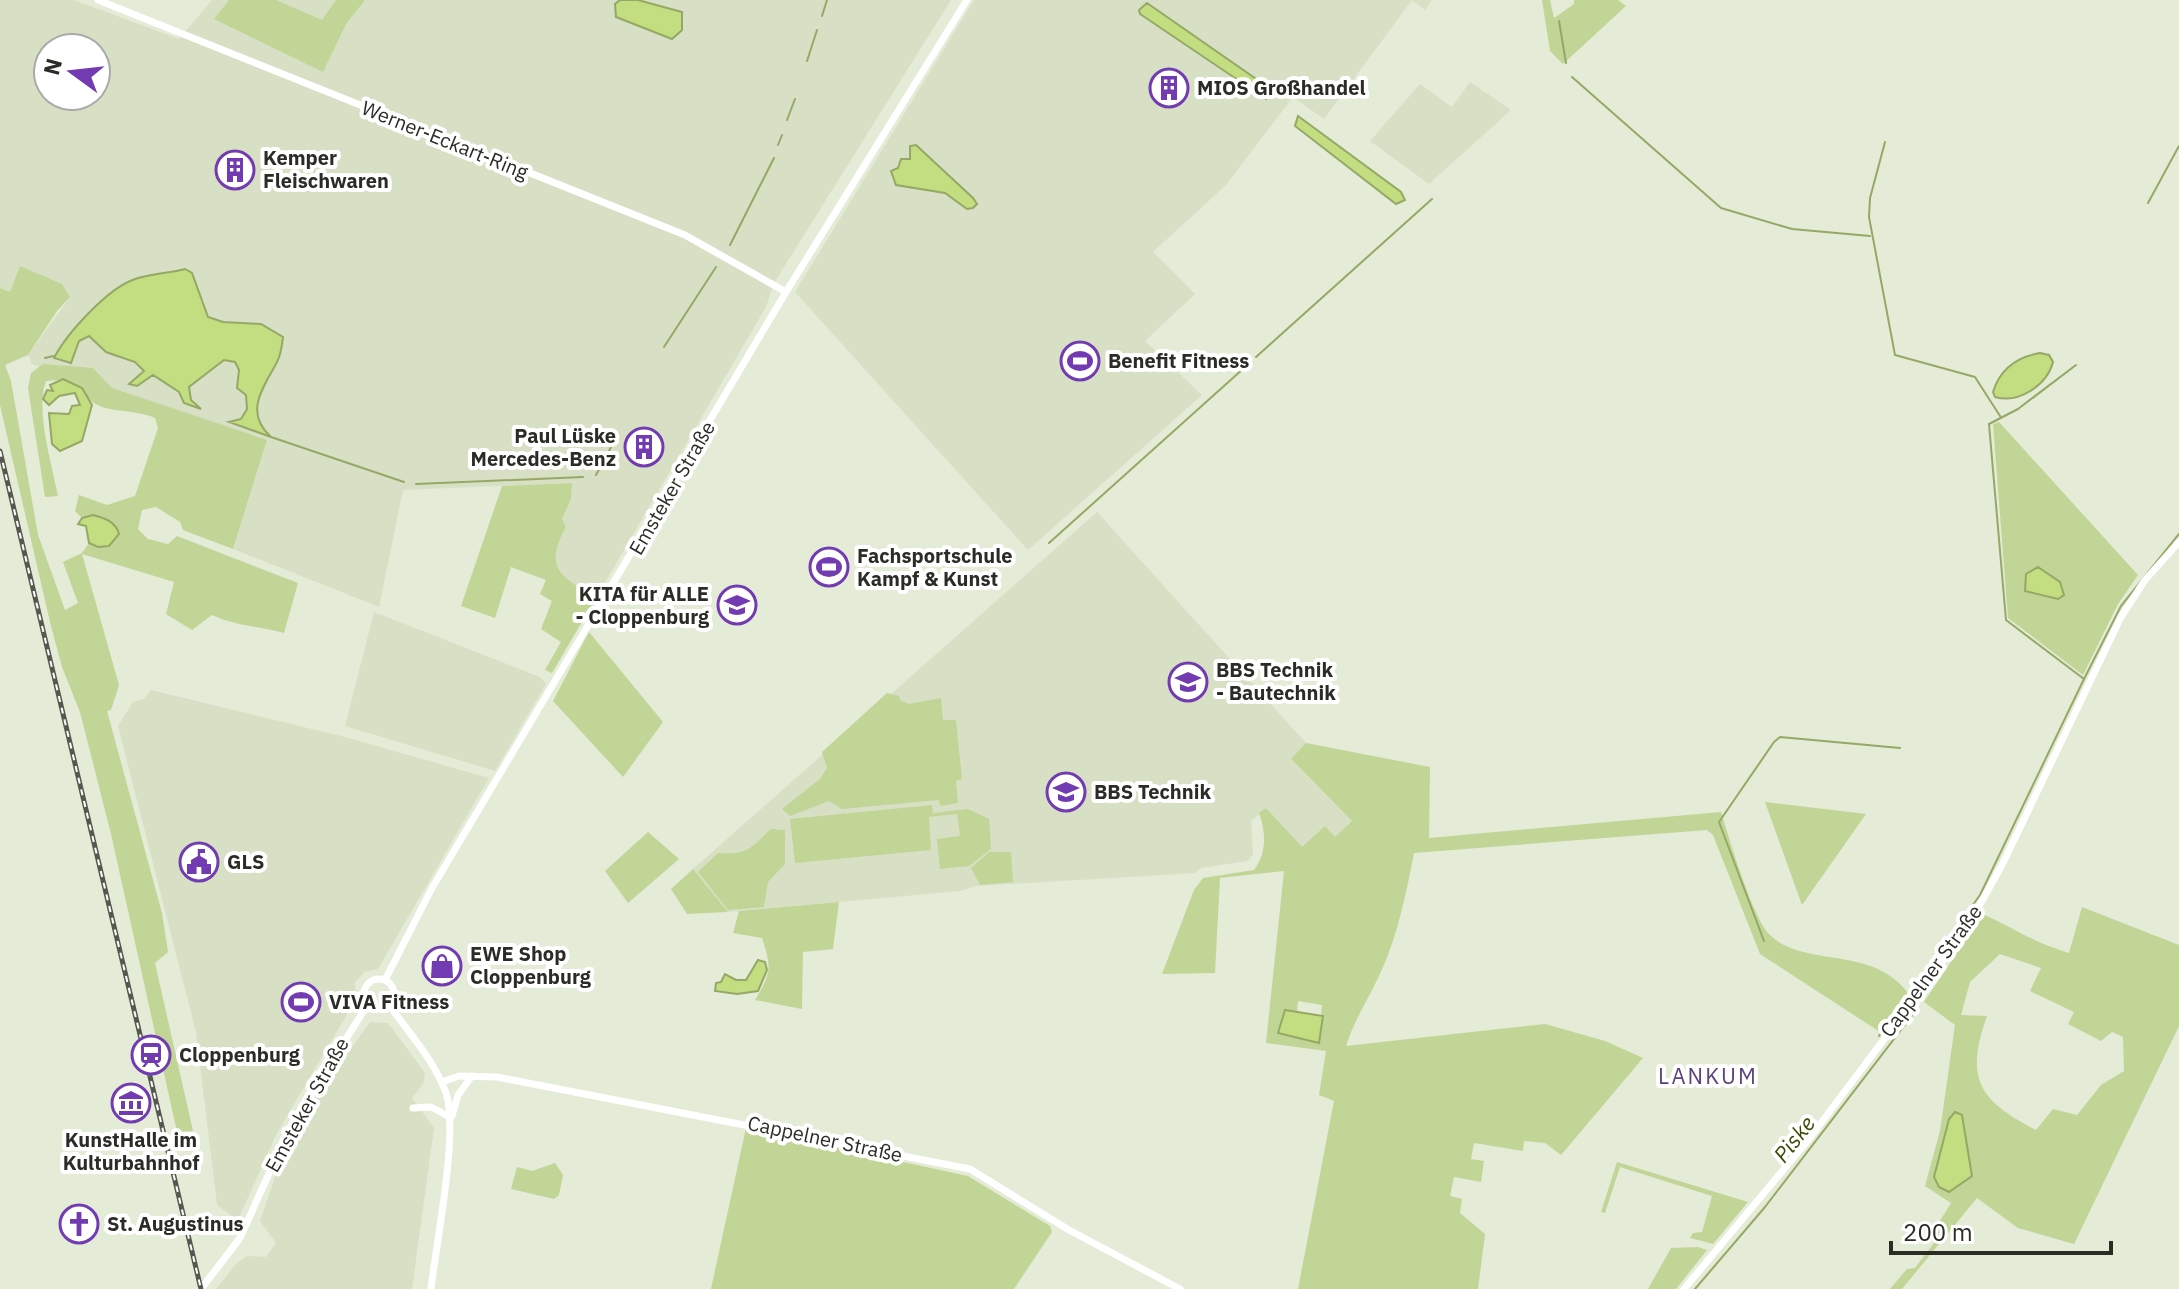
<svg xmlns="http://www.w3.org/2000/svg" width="2179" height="1289" font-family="'IBM Plex Sans',sans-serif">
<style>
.built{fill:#d7e0c5;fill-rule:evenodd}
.green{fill:#c1d596;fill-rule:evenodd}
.water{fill:#c3dd81;stroke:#95a865;stroke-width:2}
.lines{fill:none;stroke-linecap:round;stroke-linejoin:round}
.stream{stroke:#95a865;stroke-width:2}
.minor{stroke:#fff;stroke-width:7}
.rail-casing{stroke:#55584e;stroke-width:5}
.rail{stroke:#fff;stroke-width:2;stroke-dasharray:6;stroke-linecap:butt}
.labels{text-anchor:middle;stroke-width:8;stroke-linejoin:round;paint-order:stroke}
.poi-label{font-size:20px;font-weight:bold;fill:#2a2c25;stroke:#fff;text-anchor:start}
.street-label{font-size:20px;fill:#2a2c25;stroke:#fff}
.neighbourhood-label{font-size:22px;letter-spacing:2px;fill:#5c427f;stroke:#fff}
.water-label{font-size:22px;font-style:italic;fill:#3b4a03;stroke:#fff}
</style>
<rect width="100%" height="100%" fill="#e4ebd7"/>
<path class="built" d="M 0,0 L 74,0 L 179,39 L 212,0 L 951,0 L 774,283 L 766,307 L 596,598 L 563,577 L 554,562 L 554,549 L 566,527 L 561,519 L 571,499 L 571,483 L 403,490 L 379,607 L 233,549 L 267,441 L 107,394 L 32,364 L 28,355 L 70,297 L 21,266 L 10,292 L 0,288 ZM 48,48 L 96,48 L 96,96 L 48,96 Z
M 974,0 L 1432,0 L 1425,10 L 1412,0 L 1324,119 L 1293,97 L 1226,185 L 1153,252 L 1195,294 L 1145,341 L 1202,395 L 1028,550 L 795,292 Z
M 1470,82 L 1511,110 L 1429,184 L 1370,141 L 1420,84 L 1452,107 Z
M 1097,512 L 1306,743 L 1291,760 L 1352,821 L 1335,838 L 1325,826 L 1302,848 L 1266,808 L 1251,821 L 1253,854 L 1248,861 L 1201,868 L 1195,873 L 976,886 L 960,891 L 728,912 L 693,869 Z
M 374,612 L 540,677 L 546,684 L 495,771 L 345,726 Z
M 151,690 L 345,737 L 489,778 L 378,969 L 364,972 L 355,982 L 356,999 L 277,1133 L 238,1220 L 217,1205 L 196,1032 L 118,726 L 133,702 L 144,699 Z
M 370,1022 L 388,1023 L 425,1073 L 423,1084 L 412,1098 L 434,1128 L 412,1289 L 216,1289 L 236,1264 L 247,1256 L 266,1257 L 276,1243 L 260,1221 L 277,1171 L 321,1090 Z"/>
<path class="green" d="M 229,0 L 276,0 L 322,20 L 336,0 L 365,0 L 346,24 L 323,72 L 214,19 Z
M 1542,0 L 1550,0 L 1554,18 L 1574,4 L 1574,0 L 1618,0 L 1626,6 L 1563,64 L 1550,51 Z
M 20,266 L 62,284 L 70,297 L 57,311 L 28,355 L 5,365 L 11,381 L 38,535 L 65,610 L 78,603 L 63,562 L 82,553 L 89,543 L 98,547 L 93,515 L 82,518 L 75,511 L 79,495 L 107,505 L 135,496 L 158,428 L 155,418 C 137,410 113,412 100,406 C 76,395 87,376 46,381 C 35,409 52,465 58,496 L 45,497 L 28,388 L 31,373 L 43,364 L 93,368 L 112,388 L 267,440 L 233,549 L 183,530 L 180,522 L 156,507 L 142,510 L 138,529 L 148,539 L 168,544 L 177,536 L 298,583 L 284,633 C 259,626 235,626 212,615 L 192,630 L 166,614 L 174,582 L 82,554 L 119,685 L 111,710 L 107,711 L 162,913 L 168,952 L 155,963 L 193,1131 L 177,1132 L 111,834 L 80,712 L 62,667 L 50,622 L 0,405 L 0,288 L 10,292 Z
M 1999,422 L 2138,575 L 2118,604 L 2083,675 L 2008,618 L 1993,424 Z
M 572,483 L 571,499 L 562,519 L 566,527 C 543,569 560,575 596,598 L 552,673 L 545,670 L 561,642 L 541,629 L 552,601 L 540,594 L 546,580 L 511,567 L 495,618 L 461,606 L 502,486 Z
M 589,632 L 663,722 L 623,777 L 553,701 Z
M 887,693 L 899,696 L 900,700 L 909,704 L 941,698 L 943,720 L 956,720 L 962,779 L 956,781 L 958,803 L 940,806 L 939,800 L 842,809 L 829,801 L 790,816 L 782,809 L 820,779 L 827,768 L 822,752 Z
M 1306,743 L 1430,767 L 1429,838 L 1721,812 C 1729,838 1752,916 1769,934 C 1803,969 1872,944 1908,993 L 1880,1032 L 1760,954 L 1713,835 L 1707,830 L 1414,853 C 1406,894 1397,940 1378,978 C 1367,1001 1354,1021 1346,1046 L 1545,1024 L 1605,1041 L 1643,1058 L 1561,1155 L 1545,1143 L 1524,1141 L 1523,1151 L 1474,1143 L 1471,1159 L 1484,1161 L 1481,1182 L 1454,1177 L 1450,1196 L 1462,1199 L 1460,1213 L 1485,1234 L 1478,1289 L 1298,1289 L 1334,1101 L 1319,1095 L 1326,1051 L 1266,1043 L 1284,871 L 1220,878 L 1215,973 L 1162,974 L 1194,890 L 1203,878 L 1254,870 C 1267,853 1266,832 1259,813 L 1266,808 L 1302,847 L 1325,826 L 1335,837 L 1352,821 L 1291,759 ZM 1298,1001 L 1322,1005 L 1319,1043 L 1278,1033 L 1285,1010 L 1297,1013 Z
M 1765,802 L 1866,814 L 1802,905 Z
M 932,805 L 933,813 L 968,809 L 989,819 L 991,849 L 969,866 L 940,869 L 937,839 L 960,836 L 957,814 L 929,817 L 931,850 L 795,863 L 790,819 Z
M 771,829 L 785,830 L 785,864 L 768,882 L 764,907 L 728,910 L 698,872 L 718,853 C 747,855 750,849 771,829 Z
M 648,832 L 679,859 L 628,903 L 605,871 Z
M 989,852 L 1011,852 L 1013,882 L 980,885 L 971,868 Z
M 693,869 L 728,912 L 687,914 L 671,889 Z
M 839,902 L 833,949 L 803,952 L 802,1009 L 755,1000 C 771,973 772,968 762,938 L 733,933 L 739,911 Z
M 2082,907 L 2179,945 L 2179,1026 L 2074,1244 L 2018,1228 L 1977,1198 L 1902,1289 L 1890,1289 L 1907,1269 L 1915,1268 L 1937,1239 L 1933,1232 L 1951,1203 L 1925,1186 L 1940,1131 L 1955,1025 L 1924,1002 L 1983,914 C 2015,929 2035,943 2069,953 ZM 2000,954 L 2041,968 L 2030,991 L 2074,1012 L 2068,1024 L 2101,1041 L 2112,1032 L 2123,1037 L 2124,1071 L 2101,1085 L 2077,1115 L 2053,1109 L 2036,1130 C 1980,1101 1964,1080 1987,1016 L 1961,1015 L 1970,982 ZM 1946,1129 L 1962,1183 L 1955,1189 L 1934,1177 Z
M 746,1128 L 968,1176 L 1050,1226 L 1052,1232 L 1014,1289 L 711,1289 Z
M 1617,1162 L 1748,1202 L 1713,1244 L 1690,1238 L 1693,1233 L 1702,1232 L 1712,1196 L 1620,1167 L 1605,1213 L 1601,1212 Z
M 555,1163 L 563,1175 L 559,1195 L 554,1199 L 511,1189 L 517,1167 L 532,1171 Z
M 1698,1247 L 1707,1250 L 1676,1289 L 1648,1289 L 1671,1248 Z"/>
<path class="water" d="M 620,0 L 638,0 L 682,12 L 682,30 L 672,39 L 616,17 L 615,4 Z
M 1147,3 L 1269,88 L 1271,93 L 1266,99 L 1140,14 L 1139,10 Z
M 1298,116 L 1401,192 L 1405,200 L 1396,204 L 1295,126 Z
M 916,145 L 973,198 L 977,204 L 973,208 L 967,209 L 945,193 L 896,185 L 891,171 L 898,168 L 901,159 L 910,159 L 910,146 Z
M 185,269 L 192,273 L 208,317 L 223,322 L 261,324 L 283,337 C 282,345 281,355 277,362 C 264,387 243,412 271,437 L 229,422 L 241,419 L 247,409 L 246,395 L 237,388 L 239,370 L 235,362 L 224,360 L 189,387 L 191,400 L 201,409 L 184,403 L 179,392 L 153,375 L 137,386 L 129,384 L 144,371 L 135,362 L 106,352 L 89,336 L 79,341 L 71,363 L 54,358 C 67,333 108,288 135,279 C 151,274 169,273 185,269 Z
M 2040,353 L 2049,355 L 2053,362 C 2047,385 2019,404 1995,397 L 1993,392 C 2000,369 2017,357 2040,353 Z
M 63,379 L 82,388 L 92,405 L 82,441 L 60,451 L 52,444 L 49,413 L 69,414 L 72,406 L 80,405 L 75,393 L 59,396 L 49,405 L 43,399 L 47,390 L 53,391 L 50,385 Z
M 93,515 C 105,518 116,522 119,534 L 109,546 L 98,547 L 89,543 L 86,526 L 78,524 L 82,518 Z
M 2038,567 L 2060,582 L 2064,595 L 2058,599 L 2025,591 L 2026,574 Z
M 758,960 L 765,962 L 767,970 L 758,991 L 737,994 L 715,991 L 716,983 L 721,982 L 725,974 L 736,980 L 746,980 Z
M 1285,1010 L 1323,1016 L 1319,1043 L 1278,1033 Z
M 1955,1112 L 1962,1115 L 1972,1176 L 1949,1192 L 1939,1187 L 1934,1177 L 1949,1119 Z"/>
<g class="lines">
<path class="stream" d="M 822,16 L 827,0
M 1559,21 L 1566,63
M 807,61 L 817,30
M 1572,77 L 1721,208 L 1792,229 L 1870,236
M 787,120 L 795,99
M 1885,142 L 1870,198 L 1869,217 L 1895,355 L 1975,377 L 2000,416
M 778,145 L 782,135
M 2148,203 L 2179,146
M 730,245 L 774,158
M 664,347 L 716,267
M 1256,357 L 1432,199
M 45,358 L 53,356
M 271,437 L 404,482
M 596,475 L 617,436
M 416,484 L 583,477
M 1049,543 L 1244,368
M 2084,679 L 2121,606 L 2179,534
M 1764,941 L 1719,822 L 1774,742 L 1780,737 L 1900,748
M 1913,988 L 1980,895 L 2084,679 L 2006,620 L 1989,424 L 2018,409 L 2076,365
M 1879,1036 L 1909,994
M 1695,1289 L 1765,1207 L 1917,1009"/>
<path class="minor" d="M 98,0 L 685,235 L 786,292
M364 994a15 15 0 1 1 30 0a15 15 0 1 1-30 0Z
M 385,980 L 432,888 L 786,292 L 967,0
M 389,1005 C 409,1033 434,1060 446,1093 C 459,1131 436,1244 431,1289
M 442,1082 L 459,1076 L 497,1077 L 970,1169 L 1069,1230 L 1180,1289
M 413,1108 L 431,1107 L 450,1117
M 452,1116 L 458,1095 L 472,1076
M 201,1289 L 240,1238 L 288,1131 L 368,1004
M 1684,1289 L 1809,1139 L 1964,933 L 2002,865 L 2121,617 L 2145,580 L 2179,542"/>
<defs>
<path id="rail" d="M 0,451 L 201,1289"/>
</defs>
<use href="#rail" class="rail-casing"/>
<use href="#rail" class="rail"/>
</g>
<defs>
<symbol id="building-ring" viewBox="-11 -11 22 22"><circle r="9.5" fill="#fff" stroke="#733bb1" stroke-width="1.5"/><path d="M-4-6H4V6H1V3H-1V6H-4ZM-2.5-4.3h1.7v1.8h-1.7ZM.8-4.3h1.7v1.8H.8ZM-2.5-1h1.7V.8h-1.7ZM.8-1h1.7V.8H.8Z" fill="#733bb1"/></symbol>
<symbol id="stadium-ring" viewBox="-11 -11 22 22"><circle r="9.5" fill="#fff" stroke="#733bb1" stroke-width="1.5"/><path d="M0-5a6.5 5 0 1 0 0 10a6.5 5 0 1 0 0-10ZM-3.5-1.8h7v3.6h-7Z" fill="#733bb1"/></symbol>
<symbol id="school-ring" viewBox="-11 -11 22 22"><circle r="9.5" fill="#fff" stroke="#733bb1" stroke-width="1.5"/><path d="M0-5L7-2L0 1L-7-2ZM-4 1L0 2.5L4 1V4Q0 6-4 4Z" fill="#733bb1"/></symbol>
<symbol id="civic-ring" viewBox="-11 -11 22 22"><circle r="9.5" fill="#fff" stroke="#733bb1" stroke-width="1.5"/><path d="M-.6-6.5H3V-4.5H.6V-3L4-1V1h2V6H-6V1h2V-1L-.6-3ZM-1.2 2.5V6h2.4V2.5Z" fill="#733bb1"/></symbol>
<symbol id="shop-ring" viewBox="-11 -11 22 22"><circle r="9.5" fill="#fff" stroke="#733bb1" stroke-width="1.5"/><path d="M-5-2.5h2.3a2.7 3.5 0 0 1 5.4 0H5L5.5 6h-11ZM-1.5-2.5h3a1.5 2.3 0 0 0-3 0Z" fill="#733bb1"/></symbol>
<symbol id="station-ring" viewBox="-11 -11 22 22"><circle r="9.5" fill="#fff" stroke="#733bb1" stroke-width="1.5"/><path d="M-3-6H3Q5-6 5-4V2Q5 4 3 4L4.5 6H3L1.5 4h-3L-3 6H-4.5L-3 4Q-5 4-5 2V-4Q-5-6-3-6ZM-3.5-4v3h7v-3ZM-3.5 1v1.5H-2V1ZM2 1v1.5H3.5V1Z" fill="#733bb1"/></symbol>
<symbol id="museum-ring" viewBox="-11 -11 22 22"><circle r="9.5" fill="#fff" stroke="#733bb1" stroke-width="1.5"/><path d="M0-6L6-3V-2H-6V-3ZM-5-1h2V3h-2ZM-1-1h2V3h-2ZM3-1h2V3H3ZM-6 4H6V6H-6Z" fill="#733bb1"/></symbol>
<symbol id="church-ring" viewBox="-11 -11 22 22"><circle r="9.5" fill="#fff" stroke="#733bb1" stroke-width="1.5"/><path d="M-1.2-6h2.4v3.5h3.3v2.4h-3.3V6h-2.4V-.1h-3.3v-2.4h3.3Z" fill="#733bb1"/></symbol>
</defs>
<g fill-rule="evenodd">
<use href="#building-ring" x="1147" y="66" width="44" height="44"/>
<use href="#building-ring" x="213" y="148" width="44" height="44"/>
<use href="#stadium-ring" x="1058" y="339" width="44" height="44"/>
<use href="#building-ring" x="622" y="425" width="44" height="44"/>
<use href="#stadium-ring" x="807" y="545" width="44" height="44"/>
<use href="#school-ring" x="715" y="583" width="44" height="44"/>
<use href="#school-ring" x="1166" y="660" width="44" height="44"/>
<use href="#school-ring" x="1044" y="770" width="44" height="44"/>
<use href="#civic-ring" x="177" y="840" width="44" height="44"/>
<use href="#shop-ring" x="420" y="944" width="44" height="44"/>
<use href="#stadium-ring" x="279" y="980" width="44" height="44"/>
<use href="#station-ring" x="129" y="1033" width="44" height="44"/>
<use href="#museum-ring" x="109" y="1081" width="44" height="44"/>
<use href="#church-ring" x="57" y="1202" width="44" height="44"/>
</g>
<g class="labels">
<g class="poi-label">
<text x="1197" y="95">MIOS Großhandel</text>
<text x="263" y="165">Kemper<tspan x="263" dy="23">Fleischwaren</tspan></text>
<text x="1108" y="368">Benefit Fitness</text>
<text x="616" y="443" text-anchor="end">Paul Lüske<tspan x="616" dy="23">Mercedes-Benz</tspan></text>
<text x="857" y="563">Fachsportschule<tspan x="857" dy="23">Kampf &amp; Kunst</tspan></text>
<text x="709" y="601" text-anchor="end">KITA für ALLE<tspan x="709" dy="23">- Cloppenburg</tspan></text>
<text x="1216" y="677">BBS Technik<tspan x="1216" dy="23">- Bautechnik</tspan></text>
<text x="1094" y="799">BBS Technik</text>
<text x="227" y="869">GLS</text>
<text x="470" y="961">EWE Shop<tspan x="470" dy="23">Cloppenburg</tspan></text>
<text x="329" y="1009">VIVA Fitness</text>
<text x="179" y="1062">Cloppenburg</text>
<text x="131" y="1147" text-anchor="middle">KunstHalle im<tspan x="131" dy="23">Kulturbahnhof</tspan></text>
<text x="107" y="1231">St. Augustinus</text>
</g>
<g class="street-label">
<text transform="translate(445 140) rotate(22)" y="7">Werner-Eckart-Ring</text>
<text transform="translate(672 488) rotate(-60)" y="7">Emsteker Straße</text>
<text transform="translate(1931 971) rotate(-54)" y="7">Cappelner Straße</text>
<text transform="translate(307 1105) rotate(-61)" y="7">Emsteker Straße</text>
<text transform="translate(825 1139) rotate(12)" y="7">Cappelner Straße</text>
</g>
<g class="neighbourhood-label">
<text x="1708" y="1084">LANKUM</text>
</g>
<g class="water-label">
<text transform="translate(1794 1139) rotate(-52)" y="8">Piske</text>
</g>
</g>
<g transform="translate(72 72) rotate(285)"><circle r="38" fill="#ffffff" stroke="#aaaba8" stroke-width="2"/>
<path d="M0-6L14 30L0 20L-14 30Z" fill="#733bb1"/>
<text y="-12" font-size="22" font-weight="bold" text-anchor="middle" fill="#2a2c25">N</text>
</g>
<path d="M1891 1241v12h220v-12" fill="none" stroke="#2a2c25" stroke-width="4"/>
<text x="1903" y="1241" font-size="24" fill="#2a2c25" stroke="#ffffff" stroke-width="6" paint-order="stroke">200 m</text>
</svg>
